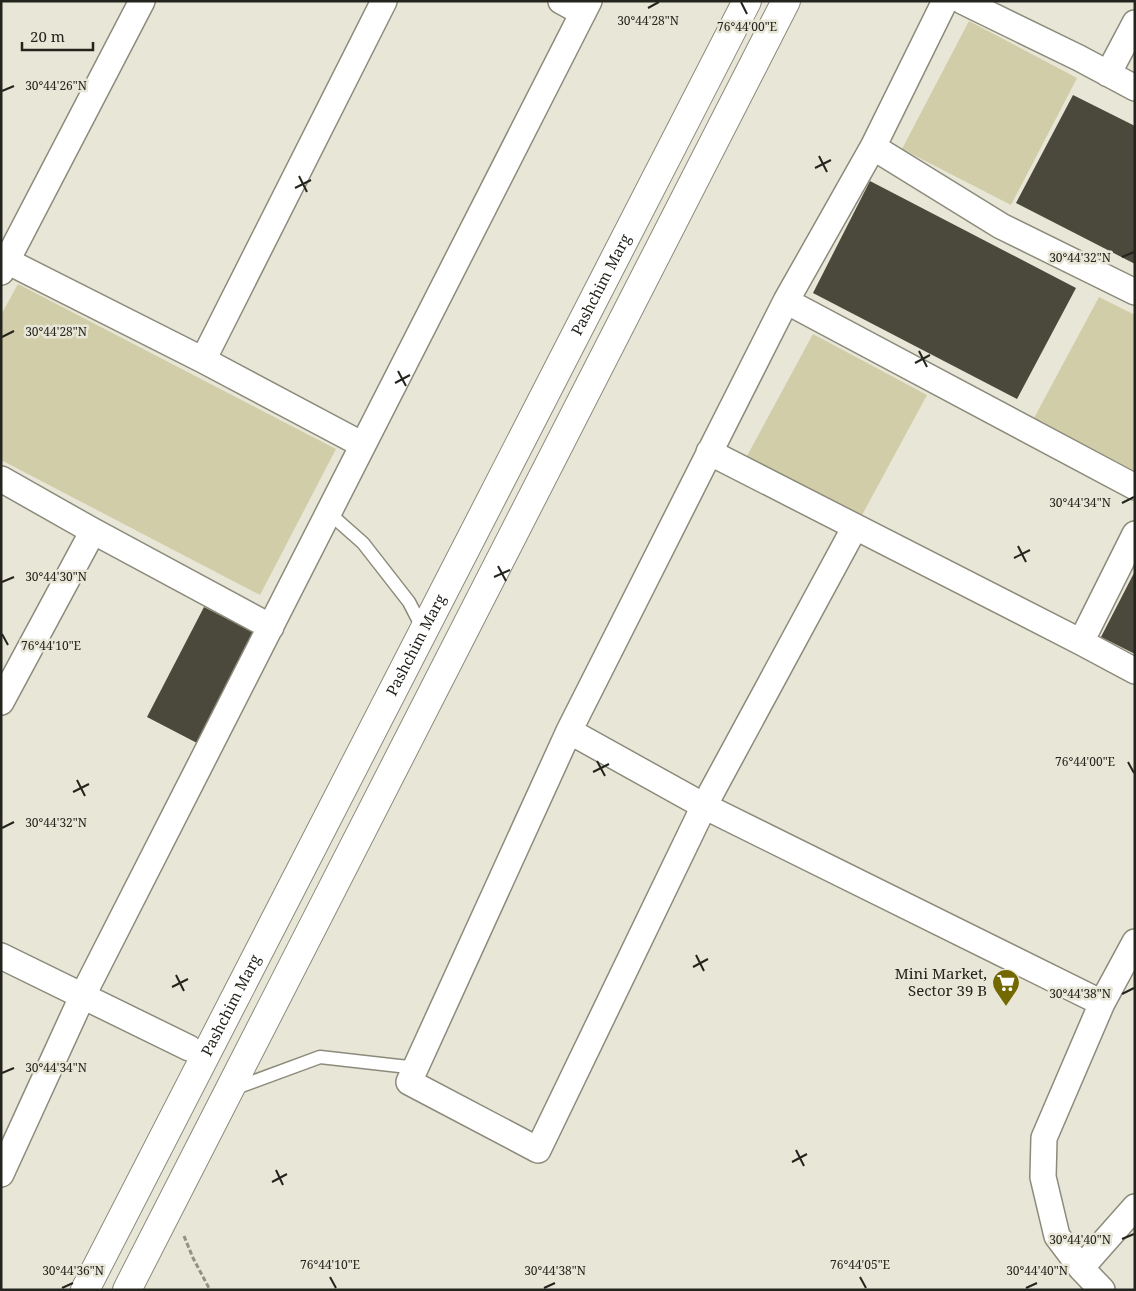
<svg xmlns="http://www.w3.org/2000/svg" width="1136" height="1291" font-family="'Noto Serif',serif">
<style>
.green{fill:#d2cda9}
.building{fill:#4b493c}
.lines{fill:none;stroke-linecap:round;stroke-linejoin:round}
.lane-casing{stroke:#8c8b7b;stroke-width:15}
.street-casing{stroke:#8c8b7b;stroke-width:28}
.secondary-casing{stroke:#8c8b7b;stroke-width:30}
.path{stroke:#939186;stroke-width:3;stroke-dasharray:5 2.5;stroke-linecap:butt}
.lane{stroke:#fff;stroke-width:12}
.street{stroke:#fff;stroke-width:25}
.secondary{stroke:#fff;stroke-width:28}
.ticks{fill:none;stroke:#24241e;stroke-width:2}
.labels{text-anchor:middle;stroke-width:5;stroke-linejoin:round;paint-order:stroke}
.street-label{font-size:15px;fill:#24241e;stroke:#e8e6d6}
.poi-label{font-size:15px;fill:#24241e;stroke:#e8e6d6;text-anchor:end}
.ticks-label{font-size:12px;text-anchor:middle;fill:#24241e;stroke:#e8e6d6;stroke-width:5;stroke-linejoin:round;paint-order:stroke}
</style>
<rect width="100%" height="100%" fill="#e8e6d6"/>
<path class="green" d="M 969,21 L 1077,78 L 1011,205 L 902,149 Z
M 18,284 L 336,449 L 260,595 L 1,460 L 1,315 Z
M 1099,297 L 1135,315 L 1135,471 L 1034,418 Z
M 813,334 L 927,395 L 861,517 L 747,456 Z"/>
<path class="building" d="M 1073,95 L 1135,126 L 1135,264 L 1016,203 Z
M 870,181 L 1076,288 L 1017,399 L 813,293 Z
M 1135,571 L 1135,654 L 1101,637 Z
M 204,607 L 255,633 L 197,743 L 147,717 Z"/>
<g class="lines">
<defs>
<path id="lane" d="M 329,513 L 363,543 L 409,602 L 424,631
M 233,1089 L 320,1057 L 417,1068"/>
<path id="street" d="M 561,1 L 583,13
M 962,1 L 1079,58 L 1135,88
M 1108,74 L 1135,23
M 873,147 L 1001,226 L 1135,292
M 1,258 L 203,360 L 363,445
M 1,272 L 142,1
M 786,301 L 1135,487
M 203,360 L 384,1
M 709,452 L 1081,642 L 1135,671
M 1,479 L 93,531 L 271,627
M 855,527 L 704,806 L 538,1150 L 409,1082 L 569,731 L 786,301 L 873,147 L 945,1
M 1081,642 L 1135,534
M 1,702 L 93,531
M 569,731 L 704,806 L 1102,1003
M 1,956 L 189,1048
M 1,1174 L 82,997 L 589,1
M 1081,1268 L 1135,1207
M 1102,1290 L 1081,1268 L 1057,1236 L 1043,1177 L 1044,1138 L 1102,1003 L 1135,942"/>
<g id="secondary">
<path id="s1" d="M 85,1290 L 747,1"/>
<path d="M 127,1290 L 786,1"/>
</g>
</defs>
<use href="#lane" class="lane-casing"/>
<use href="#street" class="street-casing"/>
<use href="#secondary" class="secondary-casing"/>
<path class="path" d="M 184,1236 L 193,1258 L 210,1290"/>
<use href="#lane" class="lane"/>
<use href="#street" class="street"/>
<use href="#secondary" class="secondary"/>
</g>
<path class="ticks" d="M 741,2 L 747,14M 648,8 L 659,2M 2,91 L 14,86M 819,156 L 827,172M 815,168 L 831,160M 299,176 L 307,192M 295,188 L 311,180M 1122,257 L 1134,252M 2,337 L 14,331M 919,351 L 927,367M 915,363 L 930,355M 398,371 L 406,386M 395,383 L 410,375M 1122,503 L 1134,497M 1018,546 L 1026,562M 1014,558 L 1030,550M 498,566 L 506,581M 494,577 L 510,570M 2,582 L 14,577M 2,634 L 8,645M 597,761 L 605,776M 1128,762 L 1134,773M 593,772 L 609,764M 77,780 L 85,796M 73,792 L 89,784M 2,828 L 14,822M 696,955 L 704,971M 693,967 L 708,959M 176,975 L 184,991M 172,987 L 188,979M 1122,994 L 1134,988M 2,1073 L 14,1068M 796,1150 L 804,1166M 792,1162 L 807,1154M 276,1170 L 283,1185M 272,1182 L 287,1174M 1122,1239 L 1134,1234M 330,1277 L 336,1288M 860,1277 L 866,1288M 62,1288 L 73,1283M 544,1288 L 555,1283M 1026,1288 L 1037,1283"/>
<defs>
<symbol id="supermarket-pin" viewBox="-11 -11 22 30"><path d="M0 17L-7.5 6A9.5 9.5 0 1 1 7.5 6Z" fill="#746800" stroke="#e8e6d6"/><path d="M-6-5.5h2.5l.6 2H6L4.5 2H-2.5L-4.4-4H-6ZM-1.5 3.2a1.3 1.3 0 1 0 .1 0ZM3 3.2a1.3 1.3 0 1 0 .1 0Z" fill="#fff"/></symbol>
</defs>
<g fill-rule="evenodd">
<use href="#supermarket-pin" x="990" y="967" width="32" height="43"/>
</g>
<g class="labels">
<g class="street-label">
<text dy="5" stroke="none"><textPath href="#s1" startOffset="1130">Pashchim Marg</textPath></text>
<text dy="5" stroke="none"><textPath href="#s1" startOffset="725">Pashchim Marg</textPath></text>
<text dy="5" stroke="none"><textPath href="#s1" startOffset="320">Pashchim Marg</textPath></text>
</g>
<g class="poi-label">
<text x="987" y="979">Mini Market,<tspan x="987" dy="17">Sector 39 B</tspan></text>
</g>
</g>
<g class="ticks-label">
<text x="648" y="25">30°44'28"N</text>
<text x="747" y="31">76°44'00"E</text>
<text x="56" y="90">30°44'26"N</text>
<text x="1080" y="262">30°44'32"N</text>
<text x="56" y="336">30°44'28"N</text>
<text x="1080" y="507">30°44'34"N</text>
<text x="56" y="581">30°44'30"N</text>
<text x="51" y="650">76°44'10"E</text>
<text x="1085" y="766">76°44'00"E</text>
<text x="56" y="827">30°44'32"N</text>
<text x="1080" y="998">30°44'38"N</text>
<text x="56" y="1072">30°44'34"N</text>
<text x="1080" y="1244">30°44'40"N</text>
<text x="330" y="1269">76°44'10"E</text>
<text x="860" y="1269">76°44'05"E</text>
<text x="73" y="1275">30°44'36"N</text>
<text x="555" y="1275">30°44'38"N</text>
<text x="1037" y="1275">30°44'40"N</text>
</g>
<rect width="1136" height="1291" fill="none" stroke="#24241e" stroke-width="5"/>
<path d="M22 42v8h71v-8" fill="none" stroke="#24241e" stroke-width="2.5"/>
<text x="30" y="42" font-size="15" fill="#24241e" stroke="#e8e6d6" stroke-width="4" paint-order="stroke">20 m</text>
</svg>
